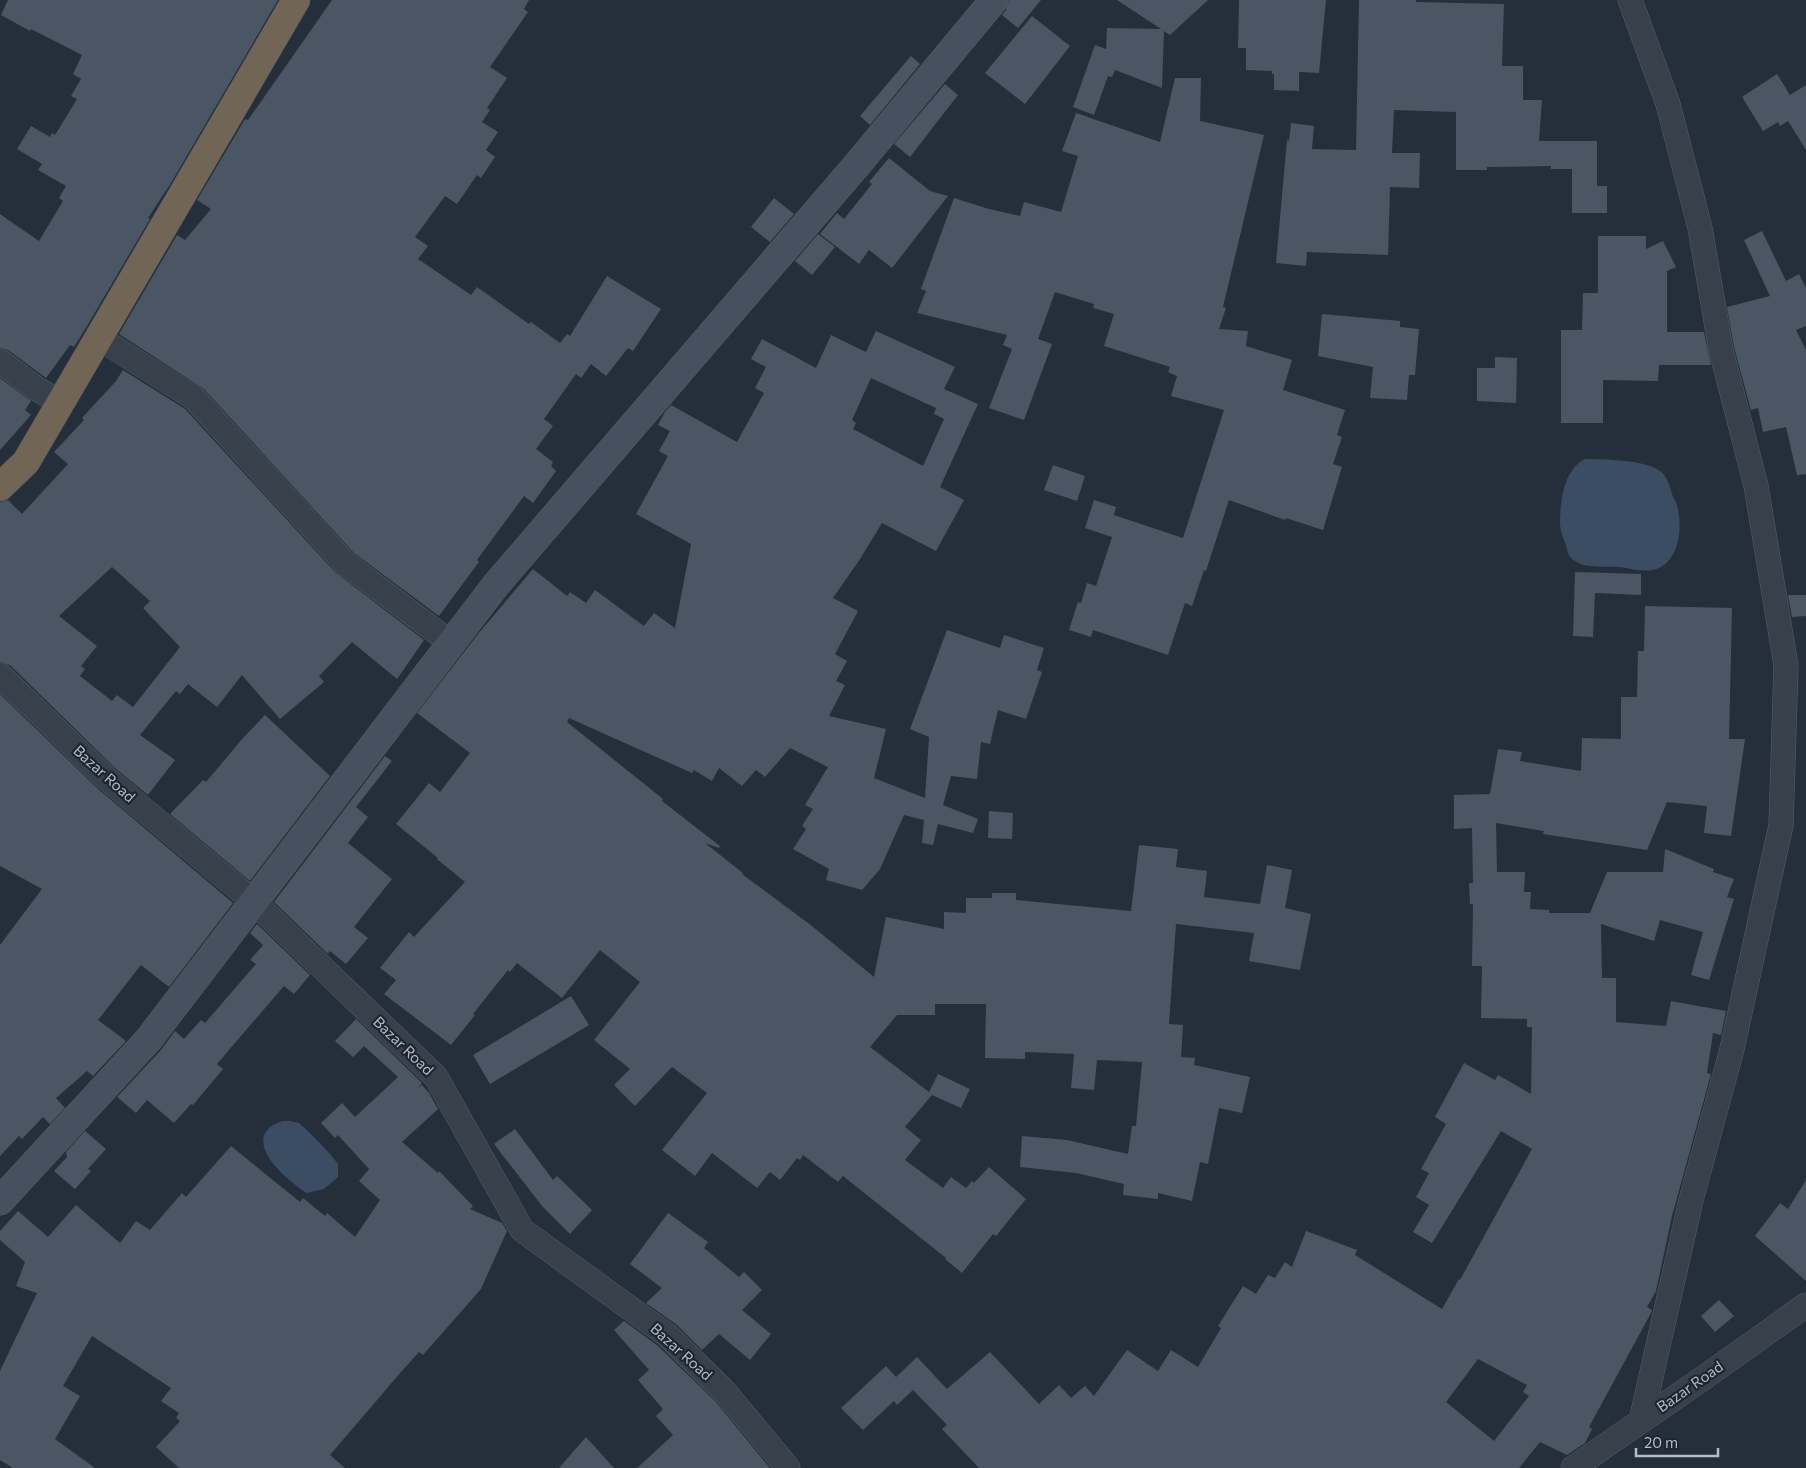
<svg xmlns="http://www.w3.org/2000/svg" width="1806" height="1468" font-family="Commissioner,sans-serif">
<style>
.water{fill:#3a4d63}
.building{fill:#4a5663;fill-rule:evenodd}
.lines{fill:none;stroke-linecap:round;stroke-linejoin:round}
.street-casing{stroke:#565f69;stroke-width:25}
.secondary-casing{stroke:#565f69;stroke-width:29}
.highway-casing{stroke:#434c56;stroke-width:29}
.street{stroke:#38414b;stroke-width:24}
.secondary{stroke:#46505e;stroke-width:28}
.highway{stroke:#716555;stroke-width:28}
.labels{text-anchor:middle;stroke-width:4.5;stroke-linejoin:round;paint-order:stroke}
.street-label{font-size:15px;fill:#b3bcc7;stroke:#1d2630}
</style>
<rect width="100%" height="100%" fill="#242f3b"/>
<path class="water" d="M 1585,459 C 1603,459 1646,460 1660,471 C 1667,476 1670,486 1672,494 C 1673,498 1676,501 1677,505 C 1682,525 1681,555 1661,567 C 1648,574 1633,569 1620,567 C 1606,566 1587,569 1575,561 C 1569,558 1567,551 1566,545 C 1563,538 1560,530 1560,523 C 1560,501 1564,469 1585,459 Z
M 282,1121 L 290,1121 L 299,1123 L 310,1133 L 331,1155 L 338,1164 L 338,1177 L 324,1189 L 307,1193 C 286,1180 236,1137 282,1121 Z"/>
<path class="building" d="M 8,0 L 278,0 L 171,183 L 148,218 L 150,219 L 87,326 L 74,347 L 70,345 L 46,378 L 8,350 L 0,348 L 0,214 L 39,241 L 63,201 L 59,198 L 66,186 L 38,170 L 42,164 L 17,149 L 31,126 L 50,137 L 52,133 L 55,135 L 77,99 L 71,96 L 81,79 L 73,74 L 82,55 L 31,29 L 30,31 L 1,15 Z
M 332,0 L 529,0 L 524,9 L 528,12 L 490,67 L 507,78 L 487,108 L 490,110 L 482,122 L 498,132 L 486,150 L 495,157 L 481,178 L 477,175 L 457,204 L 445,196 L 415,237 L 428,246 L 418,259 L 471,295 L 477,287 L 529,324 L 531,322 L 560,343 L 567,334 L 570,336 L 607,276 L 661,309 L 633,351 L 628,348 L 606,376 L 591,364 L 581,378 L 576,374 L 544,419 L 553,426 L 536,449 L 553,462 L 551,466 L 556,471 L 533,503 L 524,496 L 477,560 L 479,562 L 439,616 L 354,553 L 204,389 L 119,334 L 177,235 L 185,240 L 211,209 L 197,200 L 245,119 L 248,120 Z
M 1009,0 L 1041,0 L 1018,28 L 1002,15 L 1006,10 Z
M 1117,0 L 1208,0 L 1170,35 L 1164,31 L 1162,88 L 1115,70 L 1112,77 L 1108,76 L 1094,115 L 1073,107 L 1095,45 L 1106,49 L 1107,28 L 1161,29 Z
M 1239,0 L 1326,0 L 1319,73 L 1299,72 L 1299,91 L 1274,90 L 1274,74 L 1272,74 L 1272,71 L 1246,70 L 1246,48 L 1238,48 Z
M 1359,0 L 1416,0 L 1416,2 L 1504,4 L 1502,66 L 1523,66 L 1523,100 L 1542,100 L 1539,141 L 1597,141 L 1597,186 L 1607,186 L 1607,213 L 1572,213 L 1572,169 L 1551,169 L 1551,166 L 1487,167 L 1487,170 L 1456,170 L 1456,112 L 1394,110 L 1392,153 L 1420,153 L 1419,188 L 1390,187 L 1388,255 L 1307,252 L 1306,266 L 1276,263 L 1287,140 L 1289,141 L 1291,123 L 1314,126 L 1312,149 L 1356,150 Z
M 1032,16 L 1070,46 L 1025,104 L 985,73 Z
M 911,56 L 920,64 L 870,125 L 860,116 Z
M 1777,74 L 1790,95 L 1806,85 L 1806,150 L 1788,121 L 1780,126 L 1778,122 L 1763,131 L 1742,97 Z
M 1175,78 L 1201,78 L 1200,121 L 1264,135 L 1223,307 L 1226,308 L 1219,329 L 1248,331 L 1246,346 L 1292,360 L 1283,390 L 1345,410 L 1337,435 L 1342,437 L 1333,464 L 1342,467 L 1323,530 L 1286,518 L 1285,520 L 1229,500 L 1206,571 L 1204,570 L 1192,606 L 1185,603 L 1168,655 L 1093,630 L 1091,637 L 1069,630 L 1078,602 L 1081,603 L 1087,583 L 1096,586 L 1112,537 L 1085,528 L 1094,500 L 1116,507 L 1114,515 L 1183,538 L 1224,410 L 1171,396 L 1177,376 L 1168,372 L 1170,367 L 1104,346 L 1114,314 L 1093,308 L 1094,304 L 1055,292 L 1038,339 L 1052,344 L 1024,420 L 989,408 L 1012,349 L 1003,345 L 1007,335 L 917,313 L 926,291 L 921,289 L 954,198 L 989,209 L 1020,216 L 1024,202 L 1061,212 L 1078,156 L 1062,151 L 1076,113 L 1160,142 Z
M 945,84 L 958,95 L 910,157 L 894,144 Z
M 889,158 L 930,191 L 948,196 L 892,268 L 869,250 L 859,264 L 820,234 L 837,213 L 844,219 L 872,184 L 869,182 Z
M 774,198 L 794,214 L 770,242 L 751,227 Z
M 1762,231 L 1786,281 L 1799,274 L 1806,288 L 1806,326 L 1796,330 L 1806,350 L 1806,474 L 1797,475 L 1786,427 L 1763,432 L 1758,408 L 1751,410 L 1734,347 L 1727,307 L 1770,296 L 1744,240 Z
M 818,234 L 835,247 L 812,275 L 795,261 Z
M 1598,236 L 1646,236 L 1646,249 L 1663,241 L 1676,267 L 1667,271 L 1667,332 L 1704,332 L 1711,365 L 1659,365 L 1658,381 L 1603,380 L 1603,423 L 1561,423 L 1561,330 L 1582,330 L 1583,293 L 1598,293 Z
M 1322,314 L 1400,321 L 1400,327 L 1419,329 L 1415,375 L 1409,375 L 1407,400 L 1370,398 L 1373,367 L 1318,356 Z
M 876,331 L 955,367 L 944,389 L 978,404 L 940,487 L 964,500 L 936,551 L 882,523 L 860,559 L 833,598 L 858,611 L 835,654 L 847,661 L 836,681 L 845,685 L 829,716 L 886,729 L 874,778 L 925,798 L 929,737 L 910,729 L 947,630 L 1000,648 L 1004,635 L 1044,648 L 1037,670 L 1042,672 L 1026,719 L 998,710 L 990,744 L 981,742 L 977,779 L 951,776 L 943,805 L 978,819 L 973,833 L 938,824 L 933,845 L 922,843 L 924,820 L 904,815 L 880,869 L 862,890 L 826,880 L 829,869 L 793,849 L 806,829 L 802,826 L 813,809 L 805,805 L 828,767 L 790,748 L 765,777 L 756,770 L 742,786 L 719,768 L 712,781 L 694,770 L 692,773 L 569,718 L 567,722 L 663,799 L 662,801 L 720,846 L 719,848 L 705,843 L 743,873 L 742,874 L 812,926 L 874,977 L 886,917 L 944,929 L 944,912 L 966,913 L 966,898 L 992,898 L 992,893 L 1016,893 L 1016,900 L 1131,911 L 1139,845 L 1178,849 L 1176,867 L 1207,871 L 1204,897 L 1260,904 L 1267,865 L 1292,870 L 1285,908 L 1311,914 L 1300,970 L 1249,961 L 1254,933 L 1176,924 L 1169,1024 L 1183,1025 L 1181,1057 L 1195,1058 L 1194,1065 L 1250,1077 L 1242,1113 L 1219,1108 L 1208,1164 L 1200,1162 L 1192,1201 L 1158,1193 L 1158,1199 L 1123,1195 L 1124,1184 L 1076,1173 L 1020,1167 L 1022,1136 L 1067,1140 L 1128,1154 L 1132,1126 L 1136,1126 L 1142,1062 L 1097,1060 L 1094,1090 L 1071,1088 L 1074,1054 L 1025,1052 L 1025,1059 L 985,1058 L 986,1004 L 935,1004 L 935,1015 L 897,1015 L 870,1047 L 929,1092 L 938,1074 L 970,1089 L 961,1108 L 932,1095 L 905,1127 L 921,1140 L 905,1160 L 943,1188 L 951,1177 L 966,1188 L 972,1181 L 974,1183 L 989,1167 L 1026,1199 L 996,1236 L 993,1234 L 962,1273 L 945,1259 L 946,1258 L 843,1176 L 838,1182 L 803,1155 L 800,1160 L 797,1158 L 780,1180 L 770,1172 L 757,1188 L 712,1153 L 695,1176 L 662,1150 L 707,1093 L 672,1067 L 635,1106 L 614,1085 L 630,1069 L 594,1040 L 640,982 L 600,950 L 562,998 L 517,963 L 510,972 L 508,970 L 473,1014 L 475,1015 L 451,1045 L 384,994 L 396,980 L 380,968 L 409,932 L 414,937 L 465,882 L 437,859 L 438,858 L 396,824 L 429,783 L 440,792 L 470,753 L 417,713 L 478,634 L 533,569 L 567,596 L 570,592 L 586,603 L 595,590 L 644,626 L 654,613 L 675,628 L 691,544 L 636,514 L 668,456 L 659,451 L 670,431 L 658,425 L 665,412 L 671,405 L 737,442 L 764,393 L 755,388 L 766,367 L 751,359 L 762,339 L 816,368 L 831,335 L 866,352 ZM 871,378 L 936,408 L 934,414 L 944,419 L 923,466 L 853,429 L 856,423 L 852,420 Z
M 1495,357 L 1517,358 L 1516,403 L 1477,401 L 1477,368 L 1495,368 Z
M 123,370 L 185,409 L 335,572 L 424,640 L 397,679 L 352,642 L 319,676 L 324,682 L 280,719 L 242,675 L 217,707 L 188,684 L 180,694 L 176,691 L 140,735 L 175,760 L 148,795 L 115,768 L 10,665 L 0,662 L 0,502 L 8,500 L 22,514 L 68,464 L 54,452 L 84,420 L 82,418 L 116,381 ZM 112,567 L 150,601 L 143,608 L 180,647 L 133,707 L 117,695 L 112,701 L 80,676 L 85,669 L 81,666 L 97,646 L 59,616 Z
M 0,378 L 31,401 L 25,410 L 31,415 L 0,450 Z
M 1053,465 L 1085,476 L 1077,501 L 1044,490 Z
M 1575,572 L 1641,574 L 1641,595 L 1595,593 L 1593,637 L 1573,636 Z
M 1788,595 L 1806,595 L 1806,616 L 1792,617 Z
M 1645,606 L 1732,608 L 1729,739 L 1745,739 L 1731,836 L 1704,833 L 1707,806 L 1667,802 L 1647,850 L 1543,834 L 1544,831 L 1496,823 L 1497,872 L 1525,872 L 1524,892 L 1531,892 L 1530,909 L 1549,910 L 1549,913 L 1590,913 L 1607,872 L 1663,872 L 1665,849 L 1714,869 L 1713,872 L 1734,879 L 1727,897 L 1734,899 L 1709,980 L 1691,975 L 1703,932 L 1660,920 L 1654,941 L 1601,924 L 1602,978 L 1616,978 L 1616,1022 L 1666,1026 L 1671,1001 L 1726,1011 L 1721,1035 L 1713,1033 L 1707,1073 L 1711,1074 L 1672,1216 L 1656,1291 L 1647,1307 L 1652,1310 L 1651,1313 L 1589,1427 L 1592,1429 L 1585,1443 L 1567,1455 L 1540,1442 L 1519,1468 L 979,1468 L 942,1429 L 947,1425 L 913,1390 L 897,1405 L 894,1401 L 863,1430 L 841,1408 L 886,1366 L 896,1377 L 917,1357 L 947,1389 L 990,1352 L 1039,1404 L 1059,1385 L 1071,1398 L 1085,1386 L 1094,1396 L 1127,1350 L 1158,1371 L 1171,1350 L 1198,1367 L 1221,1328 L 1218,1326 L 1243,1286 L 1256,1294 L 1268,1275 L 1275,1278 L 1285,1262 L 1292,1267 L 1306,1231 L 1357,1250 L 1355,1255 L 1442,1309 L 1459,1279 L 1460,1280 L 1532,1149 L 1501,1131 L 1432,1243 L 1413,1232 L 1429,1205 L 1416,1197 L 1429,1173 L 1421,1169 L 1446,1124 L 1435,1117 L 1464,1063 L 1495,1080 L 1498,1075 L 1531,1094 L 1532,1027 L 1527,1027 L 1527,1019 L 1481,1018 L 1482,966 L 1472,966 L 1473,904 L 1470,904 L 1469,883 L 1473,883 L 1472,828 L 1454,829 L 1454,795 L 1490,794 L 1498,749 L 1522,752 L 1520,761 L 1581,771 L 1582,738 L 1621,739 L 1621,697 L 1637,697 L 1638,651 L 1644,651 ZM 1478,1359 L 1527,1385 L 1523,1392 L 1529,1396 L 1494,1441 L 1446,1402 Z
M 0,694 L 97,788 L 233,903 L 169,987 L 141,965 L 98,1020 L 126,1041 L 93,1076 L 87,1071 L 56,1098 L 65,1108 L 50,1124 L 43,1117 L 22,1139 L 19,1136 L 0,1156 L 0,945 L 42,889 L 0,866 Z
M 265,715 L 330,776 L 250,881 L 170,814 L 203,780 L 206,782 L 243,738 Z
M 385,756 L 392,761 L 356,807 L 368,817 L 348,843 L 392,879 L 354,927 L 368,938 L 346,964 L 330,951 L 328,954 L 274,902 Z
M 989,811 L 1013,813 L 1012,839 L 988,838 Z
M 257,924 L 310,975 L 294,994 L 284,986 L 217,1064 L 223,1069 L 193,1105 L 191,1104 L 174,1123 L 147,1100 L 136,1113 L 117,1097 L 161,1050 L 175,1031 L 184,1039 L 201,1020 L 205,1023 L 256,964 L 250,960 L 263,945 L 250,933 Z
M 571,996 L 589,1025 L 490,1084 L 473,1055 Z
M 356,1019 L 422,1083 L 418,1088 L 422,1085 L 429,1093 L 438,1109 L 402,1142 L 438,1173 L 439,1171 L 473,1206 L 470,1209 L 502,1223 L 507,1231 L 481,1289 L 423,1355 L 419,1352 L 401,1372 L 330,1455 L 345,1468 L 179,1468 L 156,1447 L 180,1421 L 176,1418 L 179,1413 L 161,1401 L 171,1388 L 92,1336 L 63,1386 L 80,1396 L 55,1439 L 95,1468 L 13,1468 L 0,1460 L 0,1371 L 37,1293 L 16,1286 L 25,1262 L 0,1240 L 0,1231 L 18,1211 L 48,1237 L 76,1205 L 120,1243 L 136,1221 L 150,1230 L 182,1193 L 186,1197 L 231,1146 L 300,1202 L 303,1198 L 325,1216 L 327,1213 L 355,1237 L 380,1200 L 359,1181 L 369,1169 L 338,1135 L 335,1138 L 321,1123 L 342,1103 L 355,1117 L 398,1077 L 364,1046 L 353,1057 L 335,1041 Z
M 515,1129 L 553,1180 L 557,1176 L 592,1210 L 570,1234 L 542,1206 L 494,1144 Z
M 85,1131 L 106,1149 L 88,1169 L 91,1171 L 75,1189 L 54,1171 L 67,1157 L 66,1152 Z
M 1806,1180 L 1806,1281 L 1755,1236 L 1780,1203 L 1788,1209 Z
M 668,1213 L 708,1242 L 704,1248 L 739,1277 L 744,1272 L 762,1290 L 742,1310 L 771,1334 L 750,1360 L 719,1334 L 702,1350 L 677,1325 L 646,1303 L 662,1288 L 630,1264 Z
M 1719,1300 L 1734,1316 L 1715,1332 L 1701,1316 Z
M 624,1321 L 658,1346 L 715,1401 L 770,1468 L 637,1468 L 673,1435 L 656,1416 L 663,1409 L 638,1380 L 649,1370 L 614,1330 Z
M 586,1437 L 614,1468 L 559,1468 Z"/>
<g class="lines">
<defs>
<path id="street" d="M 1630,0 L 1668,104 L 1700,228 L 1721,350 L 1756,486 L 1786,665 L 1781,825 L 1732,1049 L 1691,1200 L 1641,1421
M 99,338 L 194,398 L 345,563 L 451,643
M 0,361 L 37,389 L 60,402
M 0,675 L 106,778 L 254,902 L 436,1077 L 522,1230 L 667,1335 L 725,1392 L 788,1468
M 1573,1468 L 1702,1379 L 1806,1305"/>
<path id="secondary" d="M 0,1201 L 149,1039 L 495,586 L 856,166 L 994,0"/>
<path id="highway" d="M 0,487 L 26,462 L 296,0"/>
</defs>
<use href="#street" class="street-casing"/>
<use href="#secondary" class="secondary-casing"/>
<use href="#highway" class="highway-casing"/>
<use href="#street" class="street"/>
<use href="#secondary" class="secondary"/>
<use href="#highway" class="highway"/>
</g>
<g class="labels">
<g class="street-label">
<text transform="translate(104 774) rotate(42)" y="5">Bazar Road</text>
<text transform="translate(403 1046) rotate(44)" y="5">Bazar Road</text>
<text transform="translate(681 1352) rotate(42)" y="5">Bazar Road</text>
<text transform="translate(1690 1387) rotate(-35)" y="5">Bazar Road</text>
</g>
</g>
<path d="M1636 1448v8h82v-8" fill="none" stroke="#b3bcc7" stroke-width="2.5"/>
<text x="1644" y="1448" font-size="15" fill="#b3bcc7" stroke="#1d2630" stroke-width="4" paint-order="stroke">20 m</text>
</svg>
